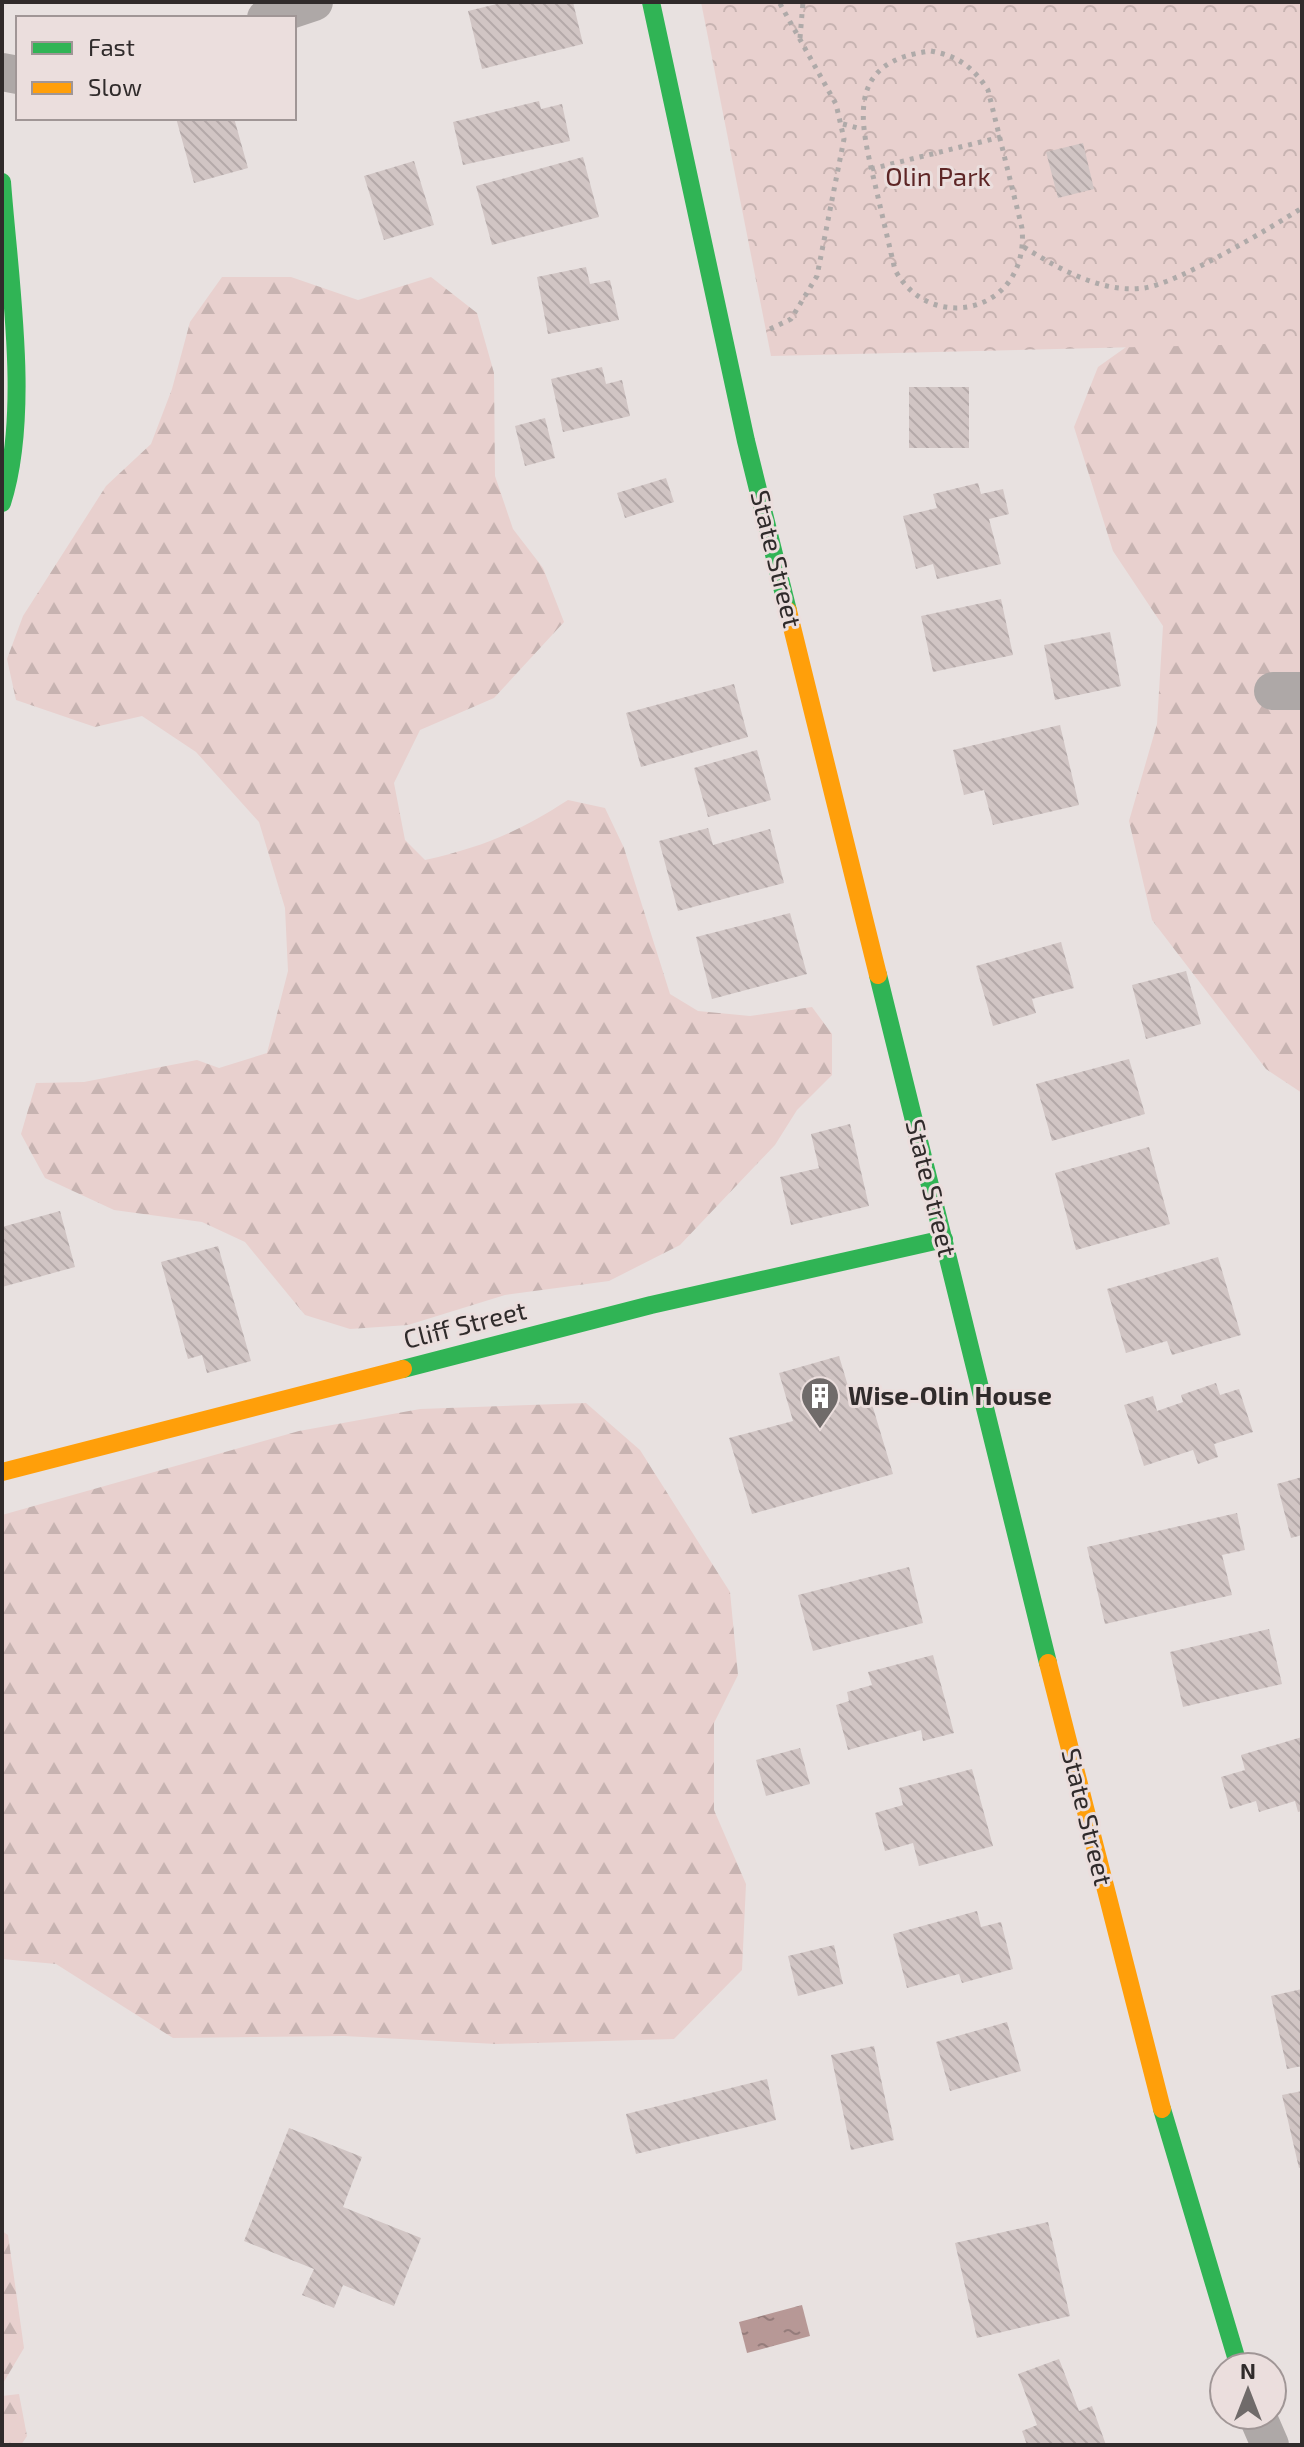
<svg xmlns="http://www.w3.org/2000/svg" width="1304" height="2447" font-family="'Exo 2',sans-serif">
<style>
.forest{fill:url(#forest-firs)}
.park{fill:url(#park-crowns)}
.water{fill:url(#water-ripples)}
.building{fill:url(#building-back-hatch)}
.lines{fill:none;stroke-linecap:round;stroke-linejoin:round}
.path{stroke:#afaaa9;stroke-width:5;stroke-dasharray:4 6;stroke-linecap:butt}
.street{stroke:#aea8a7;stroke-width:38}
.fast{stroke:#30b455;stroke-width:18}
.slow{stroke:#ff9f0a;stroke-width:18}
.labels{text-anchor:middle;stroke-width:6;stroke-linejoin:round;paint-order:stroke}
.park-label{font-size:26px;fill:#5e2626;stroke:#ebdedd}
.street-label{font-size:26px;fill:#302b2b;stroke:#ebdedd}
.poi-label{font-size:26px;font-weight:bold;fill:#302b2b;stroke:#ebdedd;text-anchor:start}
</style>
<defs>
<pattern id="forest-firs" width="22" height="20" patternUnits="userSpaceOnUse" patternTransform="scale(2)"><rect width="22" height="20" fill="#e8d0ce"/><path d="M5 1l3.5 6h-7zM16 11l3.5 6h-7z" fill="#c7b3b1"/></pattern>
<pattern id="park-crowns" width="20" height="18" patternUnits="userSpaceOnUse" patternTransform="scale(2)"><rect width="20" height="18" fill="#e8d0ce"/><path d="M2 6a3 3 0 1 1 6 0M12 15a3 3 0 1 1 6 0" fill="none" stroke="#c7b3b1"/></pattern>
<pattern id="water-ripples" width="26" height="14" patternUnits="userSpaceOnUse" patternTransform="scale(2)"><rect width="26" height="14" fill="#b79896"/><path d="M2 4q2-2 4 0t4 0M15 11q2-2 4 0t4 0" fill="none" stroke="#957c7b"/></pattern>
<pattern id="building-back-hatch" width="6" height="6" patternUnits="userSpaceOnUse" patternTransform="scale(2)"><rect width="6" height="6" fill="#d1c5c4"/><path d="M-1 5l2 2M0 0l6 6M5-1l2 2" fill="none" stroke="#b4a9a9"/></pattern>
</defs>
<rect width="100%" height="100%" fill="#e8e1e0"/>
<path class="forest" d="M 222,277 L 291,277 L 358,300 L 431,277 L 477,313 L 494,373 L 495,476 L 513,529 L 543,568 L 564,622 L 494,698 L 420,730 L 394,783 L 405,840 L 425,860 C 483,847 518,832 568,800 L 605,808 L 624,848 L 670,994 L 698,1011 L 750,1016 L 812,1007 L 832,1034 L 832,1075 L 797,1110 L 775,1145 L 680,1245 L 609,1281 L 505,1295 L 408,1325 L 350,1329 L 305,1315 L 245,1242 L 202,1222 L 114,1210 L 45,1178 L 21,1134 L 36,1083 L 84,1082 L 197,1060 L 219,1068 L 267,1053 L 288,971 L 285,908 L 259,822 L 196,752 L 142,716 L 95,727 L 16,700 L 7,659 L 23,616 L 106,486 L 151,444 L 172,389 L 190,322 Z
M 1302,298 L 1302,1093 L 1266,1069 L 1152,920 L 1129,821 L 1157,724 L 1163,626 L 1113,551 L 1074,427 L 1098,367 L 1174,313 Z
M 586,1403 L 640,1450 L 730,1592 L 738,1675 L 714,1723 L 714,1810 L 746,1884 L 742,1970 L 674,2039 L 496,2044 L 344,2036 L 173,2038 L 56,1964 L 2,1959 L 2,1515 L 299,1431 L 420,1409 Z
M 2,2231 L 8,2235 L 24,2348 L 2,2385 Z
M 19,2394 L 27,2436 L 21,2445 L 2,2445 L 2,2396 Z"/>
<path class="park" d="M 701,2 L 1302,2 L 1302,343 L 771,356 Z"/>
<path class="water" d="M 802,2305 L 810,2336 L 747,2353 L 739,2322 Z"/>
<path class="building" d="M 505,2 L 573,2 L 583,44 L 482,69 L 468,11 Z
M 539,101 L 541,109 L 562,104 L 570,141 L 463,165 L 453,122 Z
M 176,118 L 234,118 L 248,168 L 194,183 Z
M 1083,143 L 1094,189 L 1058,198 L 1046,152 Z
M 583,157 L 599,217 L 492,245 L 476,186 Z
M 414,161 L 434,225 L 384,240 L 364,176 Z
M 586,267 L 590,284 L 610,280 L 619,320 L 548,334 L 537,277 Z
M 602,367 L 606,384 L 622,380 L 630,416 L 563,432 L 551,379 Z
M 909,387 L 969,387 L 969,448 L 909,448 Z
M 545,418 L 555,458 L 525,466 L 515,426 Z
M 666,478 L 674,502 L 625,518 L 617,493 Z
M 978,483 L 981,494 L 1003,489 L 1009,514 L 989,519 L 1001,564 L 937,579 L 933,564 L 916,569 L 903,516 L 937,508 L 933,494 Z
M 1001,599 L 1013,655 L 933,672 L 921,616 Z
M 1110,632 L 1121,686 L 1055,700 L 1044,645 Z
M 734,684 L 748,737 L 641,767 L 626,713 Z
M 1060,725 L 1079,805 L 993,825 L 984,790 L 964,795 L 953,750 Z
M 757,750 L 771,800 L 708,817 L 694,768 Z
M 708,828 L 713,845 L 770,829 L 784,883 L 678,911 L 659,841 Z
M 790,913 L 807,974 L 712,999 L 696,937 Z
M 1061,942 L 1074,988 L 1032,999 L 1036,1013 L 993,1026 L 976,966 Z
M 1186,971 L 1201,1024 L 1146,1039 L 1132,985 Z
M 1129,1059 L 1145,1114 L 1052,1141 L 1036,1084 Z
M 850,1124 L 869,1206 L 791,1225 L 780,1177 L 819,1168 L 811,1134 Z
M 1149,1147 L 1170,1224 L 1076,1250 L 1055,1173 Z
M 60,1211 L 75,1267 L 2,1287 L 2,1227 Z
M 218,1246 L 251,1361 L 207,1373 L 202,1355 L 188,1359 L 161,1262 Z
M 1218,1257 L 1241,1335 L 1172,1355 L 1167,1341 L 1126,1353 L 1107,1289 Z
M 839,1356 L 854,1406 L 871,1401 L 893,1474 L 752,1514 L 729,1438 L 793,1421 L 779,1373 Z
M 1216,1383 L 1220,1395 L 1239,1389 L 1253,1432 L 1214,1444 L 1218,1457 L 1198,1464 L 1193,1450 L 1144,1466 L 1124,1405 L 1153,1396 L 1157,1411 L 1183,1402 L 1181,1395 Z
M 1302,1477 L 1302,1535 L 1291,1538 L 1277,1484 Z
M 1237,1513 L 1245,1550 L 1222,1555 L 1232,1595 L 1105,1624 L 1087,1547 Z
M 909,1567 L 923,1623 L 813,1651 L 798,1595 Z
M 1269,1629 L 1282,1684 L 1183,1707 L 1170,1652 Z
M 933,1655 L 954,1733 L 923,1741 L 921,1730 L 848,1750 L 836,1705 L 849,1701 L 847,1692 L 872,1685 L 868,1672 Z
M 1302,1737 L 1302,1811 L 1298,1812 L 1295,1801 L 1259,1812 L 1256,1801 L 1230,1809 L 1221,1777 L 1245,1770 L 1241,1755 Z
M 800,1748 L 810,1784 L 766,1796 L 756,1760 Z
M 972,1769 L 993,1846 L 919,1866 L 913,1843 L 885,1851 L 875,1813 L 903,1805 L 899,1788 Z
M 977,1911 L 981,1927 L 1001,1922 L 1013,1969 L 962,1983 L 959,1974 L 907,1988 L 893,1934 Z
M 834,1945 L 843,1984 L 798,1996 L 788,1956 Z
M 1302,1989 L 1302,2066 L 1287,2069 L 1271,1996 Z
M 1007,2022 L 1021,2071 L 950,2091 L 936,2042 Z
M 874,2046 L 894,2140 L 851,2150 L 831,2055 Z
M 767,2079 L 776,2120 L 636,2154 L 626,2114 Z
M 1302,2091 L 1302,2167 L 1299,2168 L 1282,2095 Z
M 289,2128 L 362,2157 L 343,2207 L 421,2238 L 394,2306 L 343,2285 L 334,2308 L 302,2295 L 314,2269 L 244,2241 Z
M 1048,2222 L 1070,2316 L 977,2338 L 955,2243 Z
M 1059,2359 L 1079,2411 L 1092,2406 L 1106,2445 L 1027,2445 L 1022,2431 L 1037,2425 L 1018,2374 Z"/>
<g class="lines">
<path class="path" d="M 800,38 L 803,2
M 931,51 C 958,56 973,67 988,90 L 1022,228 C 1030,312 931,336 895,270 C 888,240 881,210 874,180 C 859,117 847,61 931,51 Z
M 843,124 L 862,129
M 871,169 L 1001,137
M 1024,247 C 1057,268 1103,294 1144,288 C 1179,283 1270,228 1302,208
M 770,329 L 791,319 L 817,276 L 844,139 L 836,104 L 779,2"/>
<path class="street" d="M 266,18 L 314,2
M 2,72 L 18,75
M 1273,691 L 1302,691
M 1257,2415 L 1270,2445"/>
<path class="fast" d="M 651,2 L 746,441 L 788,611
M 2,182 C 9,278 31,412 2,503
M 878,975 L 1048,1663
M 403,1369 L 651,1305 L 944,1239
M 1162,2109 L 1239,2367"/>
<path class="slow" d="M 788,611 L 878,975
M 2,1472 L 403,1369
M 1048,1663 L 1162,2109"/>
</g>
<defs>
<symbol id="building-pin" viewBox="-11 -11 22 30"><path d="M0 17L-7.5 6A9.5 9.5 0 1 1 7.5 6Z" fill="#706b6a" stroke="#ebdedd"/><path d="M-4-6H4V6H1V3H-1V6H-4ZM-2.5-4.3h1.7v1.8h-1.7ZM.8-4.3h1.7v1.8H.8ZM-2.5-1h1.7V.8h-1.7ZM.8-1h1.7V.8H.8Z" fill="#fff"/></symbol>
</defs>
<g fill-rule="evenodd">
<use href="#building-pin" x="798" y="1374" width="44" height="60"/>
</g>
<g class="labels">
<g class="park-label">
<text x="938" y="186">Olin Park</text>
</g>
<g class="street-label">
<text transform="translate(776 559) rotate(76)" y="9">State Street</text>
<text transform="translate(931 1188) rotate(76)" y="9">State Street</text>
<text transform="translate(465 1325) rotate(-14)" y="9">Cliff Street</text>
<text transform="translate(1087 1817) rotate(76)" y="9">State Street</text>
</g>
<g class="poi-label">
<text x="848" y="1405">Wise-Olin House</text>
</g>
</g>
<rect width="1304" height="2447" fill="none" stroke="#302b2b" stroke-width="8"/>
<rect x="16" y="16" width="280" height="104" fill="#ebdedd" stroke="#a09696" stroke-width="2"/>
<rect x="32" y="42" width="40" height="12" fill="#30b455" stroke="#a09696" stroke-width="2"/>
<text x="88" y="56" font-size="24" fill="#302b2b">Fast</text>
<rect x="32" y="82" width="40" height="12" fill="#ff9f0a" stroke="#a09696" stroke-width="2"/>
<text x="88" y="96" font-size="24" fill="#302b2b">Slow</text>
<g transform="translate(1248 2391)"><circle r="38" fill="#ebdedd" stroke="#a09696" stroke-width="2"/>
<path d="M0-6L14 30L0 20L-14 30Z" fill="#706b6a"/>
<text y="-12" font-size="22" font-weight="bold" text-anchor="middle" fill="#302b2b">N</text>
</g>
</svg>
